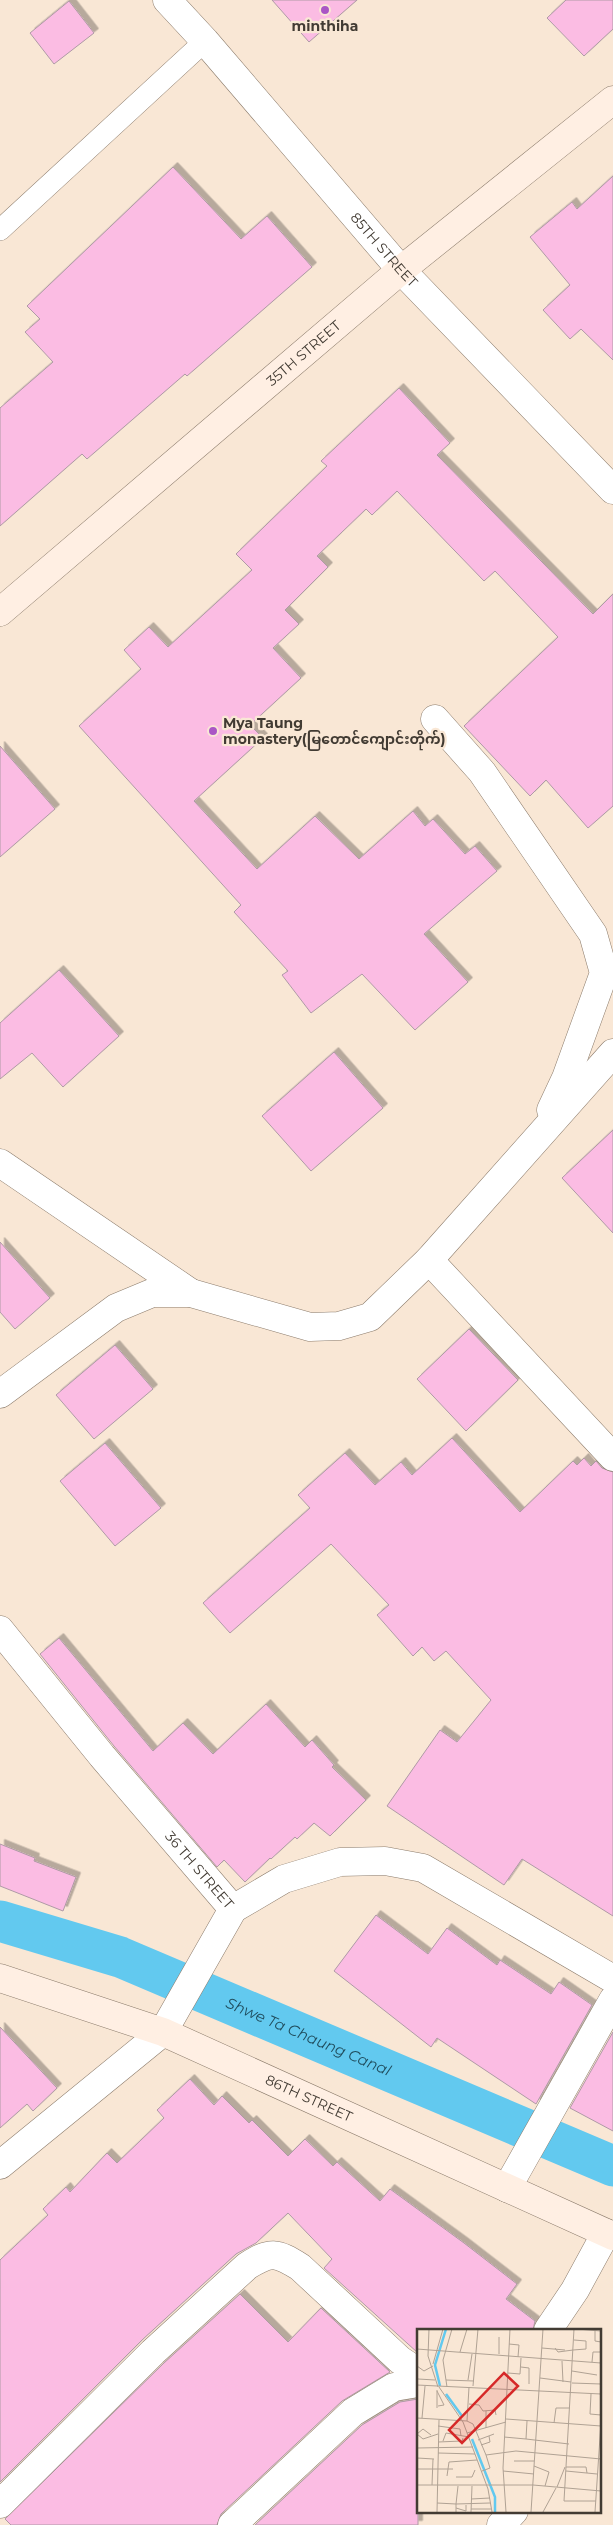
<svg xmlns="http://www.w3.org/2000/svg" width="613" height="2525" font-family="Montserrat,'Noto Sans Myanmar',sans-serif">
<style>
.lines{fill:none;stroke-linecap:round;stroke-linejoin:round}
.canal{stroke:#62c9ef;stroke-width:41}
.building{fill:#fbbce3;stroke:#af9aa6;filter:url(#shadow)}
.service-casing{stroke:#8c7c6c;stroke-width:22}
.minor-casing{stroke:#8c7c6c;stroke-width:29}
.secondary-casing{stroke:#8c7c6c;stroke-width:29}
.service{stroke:#fff;stroke-width:21}
.minor{stroke:#fff;stroke-width:28}
.secondary{stroke:#ffefe3;stroke-width:28}
.poi-dot{fill:#aa56c5;stroke:#f9e7d5;stroke-width:2}
.labels{text-anchor:middle;stroke-width:4.5;stroke-linejoin:round;paint-order:stroke}
.poi-label{font-size:14px;font-weight:bold;fill:#423b33;stroke:#f9e7d5}
.street-label{font-size:14px;fill:#423b33;stroke:#f9e7d5}
.water-label{font-size:15px;font-style:italic;fill:#204d5d;stroke:#f9e7d5}
.inset-river{fill:none;stroke:#62c9ef;stroke-width:2.5}
.inset-road{fill:none;stroke:#b0a294;stroke-width:1}
.view{fill:#d62828;fill-opacity:0.15;stroke:#d62828;stroke-width:2.5}
.inset-edge{fill:none;stroke:#423b33;stroke-width:2.5}
</style>
<defs>
<filter id="shadow"><feDropShadow dx="4.5" dy="-4.5" stdDeviation="0" flood-color="#0004"/></filter>
</defs>
<rect width="100%" height="100%" fill="#f9e7d5"/>
<g class="lines">
<path class="canal" id="s1" d="M 0,1921 L 120,1957 L 613,2166"/>
</g>
<path class="building" d="M 272,0 L 357,0 L 309,42 Z
M 566,0 L 613,0 L 613,29 L 584,56 L 547,18 Z
M 69,1 L 94,33 L 54,64 L 30,33 Z
M 173,167 L 241,239 L 267,216 L 312,267 L 187,376 L 185,374 L 87,459 L 82,454 L 0,526 L 0,408 L 53,362 L 25,332 L 40,319 L 27,306 Z
M 613,176 L 613,360 L 581,329 L 570,339 L 543,310 L 570,285 L 530,237 L 572,202 L 577,209 Z
M 399,388 L 450,443 L 437,455 L 593,614 L 613,594 L 613,806 L 588,828 L 546,780 L 530,796 L 464,726 L 558,637 L 495,571 L 484,581 L 397,491 L 372,515 L 366,509 L 317,556 L 328,567 L 285,610 L 299,624 L 273,648 L 301,678 L 250,725 L 263,738 L 194,801 L 257,869 L 315,816 L 359,859 L 413,811 L 425,826 L 433,819 L 465,854 L 475,846 L 497,871 L 424,934 L 468,982 L 415,1030 L 362,974 L 311,1013 L 282,975 L 288,971 L 234,912 L 241,905 L 79,726 L 141,669 L 124,650 L 149,627 L 168,647 L 252,570 L 236,554 L 327,466 L 321,461 Z
M 0,746 L 55,809 L 0,857 Z
M 59,970 L 119,1036 L 63,1087 L 32,1053 L 0,1079 L 0,1023 Z
M 334,1052 L 383,1108 L 311,1171 L 262,1116 Z
M 613,1130 L 613,1233 L 562,1178 Z
M 0,1242 L 50,1298 L 15,1329 L 0,1312 Z
M 469,1329 L 518,1380 L 466,1431 L 417,1379 Z
M 115,1345 L 153,1389 L 94,1439 L 56,1395 Z
M 452,1438 L 520,1512 L 573,1461 L 577,1465 L 584,1458 L 591,1466 L 596,1461 L 602,1468 L 613,1472 L 613,1916 L 522,1859 L 504,1885 L 387,1806 L 440,1730 L 457,1742 L 491,1700 L 446,1651 L 434,1661 L 422,1647 L 413,1656 L 377,1615 L 389,1605 L 331,1544 L 230,1633 L 203,1603 L 310,1508 L 298,1495 L 345,1453 L 375,1485 L 401,1462 L 412,1475 Z
M 105,1443 L 161,1508 L 115,1546 L 60,1481 Z
M 59,1638 L 153,1751 L 183,1723 L 213,1754 L 266,1704 L 305,1747 L 312,1740 L 334,1765 L 332,1767 L 366,1800 L 330,1836 L 314,1823 L 297,1839 L 295,1837 L 271,1859 L 270,1858 L 245,1882 L 224,1860 L 217,1867 L 114,1746 L 40,1654 Z
M 0,1844 L 35,1858 L 34,1861 L 76,1877 L 63,1911 L 0,1886 Z
M 376,1915 L 428,1954 L 447,1928 L 497,1965 L 500,1960 L 551,1994 L 559,1982 L 592,2005 L 536,2104 L 437,2038 L 431,2047 L 334,1971 Z
M 0,2027 L 57,2088 L 33,2111 L 27,2104 L 0,2128 Z
M 613,2032 L 613,2131 L 570,2108 Z
M 190,2079 L 214,2105 L 222,2096 L 249,2123 L 252,2120 L 288,2156 L 305,2139 L 333,2166 L 337,2162 L 380,2201 L 390,2189 L 464,2243 L 517,2284 L 506,2299 L 535,2321 L 533,2330 L 418,2330 L 418,2353 L 324,2268 L 332,2259 L 288,2213 L 256,2243 L 236,2254 L 142,2340 L 0,2482 L 0,2260 L 48,2215 L 43,2209 L 66,2187 L 70,2192 L 107,2153 L 117,2163 L 164,2118 L 157,2110 Z
M 240,2294 L 288,2342 L 321,2308 L 390,2372 L 342,2401 L 221,2514 L 217,2525 L 11,2525 L 5,2519 L 164,2363 Z
M 418,2399 L 418,2525 L 255,2525 L 362,2425 L 400,2402 Z"/>
<g class="lines">
<defs>
<path id="service" d="M 0,230 L 205,41"/>
<g id="minor">
<path id="s2" d="M 167,0 L 205,41 L 401,270 L 613,490"/>
<path d="M 435,719 L 482,772 L 593,934 L 604,973 L 566,1078 L 551,1110"/>
<path d="M 0,1163 L 191,1293"/>
<path d="M 429,1260 L 613,1457"/>
<path d="M 0,1394 L 116,1308 L 152,1293 L 191,1293 L 310,1327 L 339,1326 L 370,1317 L 429,1260 L 613,1053"/>
<path id="s3" d="M 0,1630 L 102,1756 L 233,1909 L 163,2032 L 0,2165"/>
<path d="M 233,1909 L 284,1879 L 340,1862 L 385,1861 L 423,1868 L 613,1979"/>
<path d="M 507,2188 L 613,2000"/>
<path d="M 548,2330 L 575,2290 L 606,2233"/>
<path d="M 0,2504 L 153,2352 L 247,2266 C 271,2251 276,2252 300,2267 L 400,2360 L 418,2372"/>
<path d="M 232,2525 L 353,2412 L 394,2387 L 418,2383"/>
<path d="M 501,2525 L 514,2511"/>
</g>
<g id="secondary">
<path id="s4" d="M 0,612 L 401,270 L 613,100"/>
<path id="s5" d="M 0,1978 L 163,2032 L 613,2236"/>
</g>
</defs>
<use href="#service" class="service-casing"/>
<use href="#minor" class="minor-casing"/>
<use href="#secondary" class="secondary-casing"/>
<use href="#service" class="service"/>
<use href="#minor" class="minor"/>
<use href="#secondary" class="secondary"/>
</g>
<g class="poi-dot">
<circle cx="325" cy="10" r="5"/>
<circle cx="213" cy="731" r="5"/>
</g>
<g class="labels">
<g class="poi-label">
<text x="325" y="31">minthiha</text>
<text x="223" y="728" text-anchor="start">Mya Taung<tspan x="223" dy="16">monastery(မြတောင်ကျောင်းတိုက်)</tspan></text>
</g>
<g class="street-label">
<text dy="5" stroke="none"><textPath href="#s2" startOffset="331">85TH STREET</textPath></text>
<text dy="5" stroke="none"><textPath href="#s4" startOffset="399">35TH STREET</textPath></text>
<text dy="5" stroke="none"><textPath href="#s3" startOffset="312">36 TH STREET</textPath></text>
<text dy="5" stroke="none"><textPath href="#s5" startOffset="332">86TH STREET</textPath></text>
</g>
<g class="water-label">
<text dy="5" stroke="none"><textPath href="#s1" startOffset="330">Shwe Ta Chaung Canal</textPath></text>
</g>
</g>
<g transform="translate(417 2329)">
<rect width="184" height="184" fill="#f9e7d5"/>
<path class="inset-river" d="M 23,57 L 18,36 L 29,0M 29,65 L 45,87M 55,110 L 78,168 L 78,183"/>
<path class="inset-road" d="M 12,0 L 11,27 L 21,58M 157,0 L 147,172 L 179,172M 160,0 L 184,2M 178,2 L 178,12 L 184,13M 92,15 L 102,16 L 101,28M 125,19 L 148,21M 138,19 L 141,23 L 156,21M 0,20 L 184,34M 156,21 L 169,20 L 169,12 L 157,11M 43,23 L 50,0M 82,25 L 82,8M 145,32 L 146,53M 175,33 L 176,23 L 184,23M 16,35 L 26,0M 0,37 L 7,42 L 16,37M 104,38 L 112,39 L 112,55M 155,42 L 180,46M 91,44 L 103,45 L 104,29M 123,49 L 154,53M 1,50 L 18,51M 29,51 L 57,52M 51,51 L 55,25M 155,54 L 184,55M 0,56 L 184,65M 56,57 L 61,0M 22,58 L 46,93 L 71,160 L 75,183M 30,58 L 26,31 L 35,0M 20,62 L 27,76 L 21,77M 174,65 L 173,85 L 184,86M 52,75 L 62,76 L 66,82 L 78,81 L 79,86M 20,79 L 20,61M 0,89 L 50,92 L 52,58M 5,89 L 8,57M 89,90 L 184,97M 50,92 L 56,95 L 69,126 L 73,139 L 65,142M 137,94 L 139,79 L 153,79M 21,97 L 43,100 L 44,107M 69,99 L 69,82M 50,104 L 89,93M 0,105 L 6,110 L 21,105M 0,105 L 6,100 L 14,106M 87,108 L 109,110 L 110,92M 109,110 L 152,115M 61,111 L 77,105M 26,112 L 29,104 L 52,108M 21,113 L 45,112 L 46,109M 64,116 L 73,113 L 72,107M 0,119 L 56,118M 21,124 L 58,125M 69,126 L 99,122 L 184,130M 0,129 L 17,130M 97,132 L 117,132M 117,137 L 132,143 L 128,157M 149,138 L 169,138 L 170,144M 0,140 L 36,140M 86,142 L 117,145M 149,142 L 180,145M 30,147 L 32,133 L 60,131M 39,148 L 55,148 L 58,141M 0,156 L 116,156 L 184,162M 15,156 L 16,130M 140,158 L 148,138M 54,170 L 73,169M 20,174 L 39,175 L 41,157M 39,179 L 49,182 L 49,176M 54,180 L 74,180M 20,183 L 22,91M 39,183 L 39,175 L 73,174M 54,183 L 55,157M 89,183 L 86,139 L 93,0M 114,183 L 126,0M 126,183 L 139,159M 178,183 L 184,93"/>
<path class="view" d="M 87,44 L 101,57 L 45,114 L 32,101 Z"/>
<rect width="184" height="184" class="inset-edge"/>
</g>
</svg>
